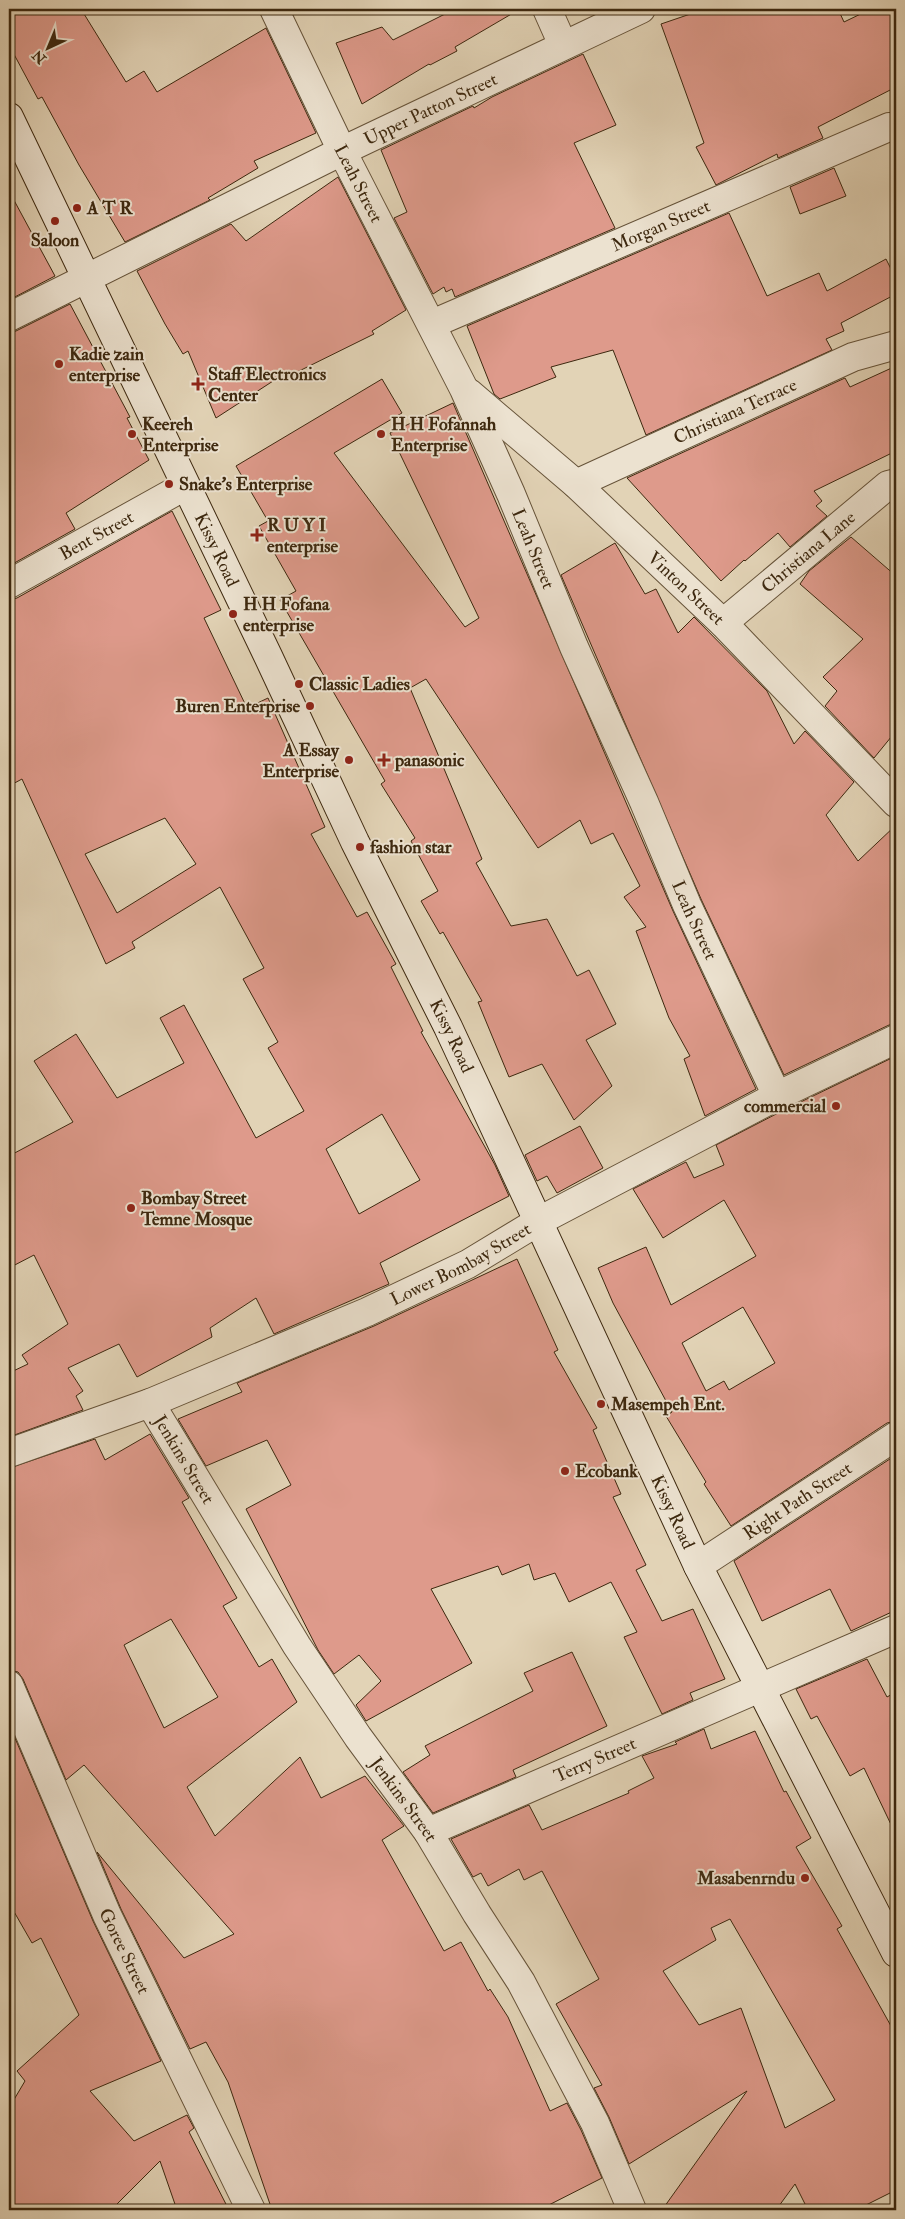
<svg xmlns="http://www.w3.org/2000/svg" width="905" height="2219" font-family="'IM FELL Double Pica',serif">
<style>
.building{fill:#de9a8b;stroke:#3d280f;fill-rule:evenodd}
.lines{fill:none;stroke-linecap:round;stroke-linejoin:round}
.minor-casing{stroke:#665339;stroke-width:30}
.secondary-casing{stroke:#3d280f;stroke-width:30}
.minor{stroke:#ece2d0;stroke-width:28}
.secondary{stroke:#ece2d0;stroke-width:28}
.poi-dot{fill:#8f2418;stroke:#ece2d0;stroke-width:2}
.labels{text-anchor:middle;stroke-width:4;stroke-linejoin:round;paint-order:stroke}
.street-label{font-size:18px;fill:#3d280f;stroke:#ece2d0}
.poi-label{font-size:18px;font-weight:bold;fill:#3d280f;stroke:#ece2d0;text-anchor:start}
</style>
<rect width="100%" height="100%" fill="#e2d3b6"/>
<filter id="stains"><feTurbulence type="fractalNoise" baseFrequency=".004" numOctaves="4"/><feColorMatrix values="0 0 0 0 .2 0 0 0 0 .09 0 0 0 0 .02 0 0 0 .5 -.17"/></filter>
<radialGradient id="worn" r=".72"><stop offset=".6" stop-color="#630" stop-opacity="0"/><stop offset="1" stop-color="#630" stop-opacity=".3"/></radialGradient>
<path class="building" d="M 9,9 L 81,9 L 126,82 L 144,71 L 157,92 L 266,28 L 316,133 L 254,161 L 258,168 L 208,198 L 210,200 L 125,242 L 79,165 L 42,97 L 38,99 L 9,45 Z
M 455,9 L 520,9 L 455,47 L 457,51 L 430,65 L 429,64 L 362,104 L 336,43 L 382,27 L 393,40 Z
M 705,9 L 838,9 L 844,22 L 871,9 L 896,9 L 896,87 L 818,127 L 823,138 L 778,158 L 777,154 L 716,185 L 696,147 L 704,143 L 661,24 Z
M 583,54 L 616,125 L 574,143 L 615,228 L 455,297 L 452,289 L 446,292 L 444,287 L 433,294 L 394,218 L 407,212 L 381,150 L 473,106 L 474,108 L 492,97 Z
M 834,168 L 846,196 L 800,214 L 790,187 Z
M 338,177 L 406,310 L 372,331 L 374,334 L 289,376 L 287,372 L 216,418 L 188,351 L 183,354 L 165,324 L 137,271 L 231,224 L 246,241 Z
M 9,191 L 55,276 L 9,300 Z
M 729,213 L 767,296 L 819,273 L 827,291 L 886,259 L 896,279 L 896,294 L 841,323 L 844,331 L 826,339 L 832,350 L 646,435 L 613,350 L 551,367 L 556,377 L 500,399 L 494,394 L 467,326 Z
M 70,304 L 130,417 L 127,418 L 149,460 L 66,513 L 75,529 L 9,566 L 9,333 L 16,331 Z
M 896,366 L 896,451 L 814,491 L 822,501 L 816,506 L 827,516 L 790,547 L 778,533 L 745,561 L 744,560 L 721,581 L 627,478 L 845,378 L 850,387 Z
M 382,379 L 402,413 L 334,453 L 465,627 L 479,618 L 390,433 L 453,403 L 673,911 L 756,1089 L 705,1116 L 684,1059 L 690,1056 L 669,1018 L 636,931 L 646,927 L 624,897 L 640,886 L 613,833 L 591,844 L 580,820 L 538,848 L 426,679 L 410,688 L 482,859 L 476,863 L 511,926 L 547,919 L 577,976 L 589,970 L 616,1024 L 586,1040 L 612,1086 L 574,1120 L 542,1064 L 509,1077 L 478,1002 L 482,1001 L 443,932 L 440,934 L 421,901 L 438,891 L 411,841 L 415,838 L 381,784 L 385,781 L 280,600 L 296,591 L 259,526 L 268,521 L 236,466 Z
M 172,511 L 221,610 L 204,618 L 247,708 L 268,698 L 325,827 L 311,834 L 357,917 L 367,912 L 396,964 L 391,967 L 423,1031 L 421,1032 L 495,1165 L 509,1196 L 380,1263 L 389,1284 L 274,1334 L 256,1298 L 210,1328 L 212,1337 L 137,1377 L 119,1344 L 68,1368 L 83,1391 L 76,1396 L 83,1410 L 9,1437 L 9,1373 L 28,1364 L 22,1355 L 68,1324 L 34,1255 L 9,1268 L 9,1156 L 73,1122 L 34,1061 L 76,1034 L 117,1098 L 184,1063 L 160,1018 L 184,1005 L 256,1138 L 304,1111 L 268,1048 L 278,1042 L 243,979 L 264,968 L 220,887 L 132,942 L 135,948 L 106,964 L 22,779 L 9,786 L 9,600 L 17,598 ZM 165,818 L 196,864 L 117,913 L 85,854 ZM 382,1114 L 420,1180 L 359,1214 L 326,1149 Z
M 851,537 L 896,576 L 896,731 L 874,758 L 825,706 L 837,691 L 823,677 L 863,639 L 800,584 L 809,571 Z
M 615,543 L 645,594 L 656,589 L 678,633 L 694,617 L 767,691 L 794,744 L 805,731 L 854,782 L 826,815 L 858,861 L 896,825 L 896,1024 L 889,1025 L 784,1075 L 701,899 L 561,575 Z
M 896,1056 L 896,1421 L 887,1423 L 731,1526 L 704,1484 L 706,1482 L 666,1416 L 672,1412 L 613,1303 L 598,1268 L 646,1247 L 671,1305 L 756,1256 L 724,1200 L 663,1238 L 633,1189 L 686,1162 L 694,1178 L 724,1165 L 716,1145 L 784,1110 ZM 743,1307 L 775,1363 L 729,1390 L 724,1381 L 706,1391 L 682,1343 Z
M 580,1126 L 603,1168 L 557,1193 L 547,1176 L 537,1181 L 525,1155 Z
M 517,1259 L 558,1350 L 554,1352 L 597,1428 L 593,1430 L 621,1494 L 613,1497 L 646,1565 L 636,1570 L 662,1621 L 693,1609 L 725,1679 L 690,1693 L 693,1700 L 662,1714 L 624,1637 L 637,1632 L 611,1582 L 569,1602 L 555,1573 L 534,1580 L 529,1564 L 502,1575 L 498,1566 L 431,1589 L 472,1663 L 366,1721 L 356,1705 L 381,1681 L 359,1655 L 334,1674 L 318,1650 L 246,1509 L 291,1485 L 267,1440 L 206,1466 L 178,1419 L 242,1392 L 237,1383 L 374,1326 Z
M 150,1434 L 189,1498 L 182,1502 L 237,1598 L 223,1606 L 259,1667 L 272,1659 L 297,1702 L 187,1787 L 215,1836 L 300,1757 L 321,1798 L 365,1776 L 404,1826 L 382,1840 L 444,1951 L 461,1942 L 488,1991 L 490,1989 L 508,2017 L 550,2111 L 567,2103 L 581,2130 L 602,2178 L 539,2210 L 272,2210 L 228,2082 L 206,2042 L 190,2049 L 121,1909 L 97,1852 L 184,1958 L 234,1934 L 84,1765 L 66,1780 L 23,1679 L 18,1672 L 9,1670 L 9,1468 L 95,1439 L 105,1460 ZM 171,1619 L 218,1697 L 164,1728 L 124,1645 Z
M 896,1455 L 896,1610 L 851,1631 L 830,1589 L 762,1621 L 734,1561 Z
M 572,1652 L 607,1726 L 513,1770 L 516,1777 L 433,1813 L 403,1772 L 430,1755 L 425,1746 L 533,1691 L 524,1673 Z
M 867,1659 L 887,1697 L 896,1692 L 896,1835 L 864,1768 L 850,1776 L 817,1716 L 811,1719 L 796,1689 Z
M 9,1724 L 93,1921 L 161,2061 L 90,2091 L 134,2141 L 187,2115 L 194,2128 L 189,2132 L 229,2210 L 177,2210 L 160,2161 L 111,2210 L 9,2210 L 9,2108 L 25,2081 L 17,2071 L 79,2015 L 41,1938 L 32,1943 L 9,1903 Z
M 704,1729 L 711,1749 L 755,1731 L 784,1792 L 786,1791 L 811,1838 L 796,1847 L 842,1926 L 837,1929 L 896,2035 L 896,2190 L 856,2210 L 808,2210 L 795,2184 L 776,2210 L 662,2210 L 747,2091 L 629,2164 L 609,2117 L 594,2088 L 602,2085 L 556,2004 L 599,1979 L 542,1871 L 524,1880 L 519,1869 L 488,1886 L 481,1873 L 473,1877 L 451,1839 L 529,1805 L 542,1830 L 629,1793 L 628,1791 L 654,1778 L 642,1756 L 677,1744 L 675,1742 ZM 730,1919 L 835,2100 L 785,2128 L 741,2008 L 699,2025 L 663,1971 L 716,1940 L 711,1928 Z"/>
<g class="lines">
<defs>
<g id="minor">
<path id="s1" d="M 274,9 L 342,151 L 464,389 L 511,494 L 574,647 L 644,802 L 687,905 L 777,1096"/>
<path d="M 547,9 L 563,45"/>
<path id="s2" d="M 9,317 L 342,151 L 641,9"/>
<path id="s3" d="M 432,324 L 889,127"/>
<path id="s4" d="M 469,393 L 576,484 L 723,623 L 896,803"/>
<path id="s5" d="M 576,484 L 853,357 L 896,345"/>
<path id="s6" d="M 9,584 L 185,486"/>
<path id="s7" d="M 723,623 L 888,485 L 896,483"/>
<path id="s8" d="M 150,1403 L 297,1646 L 358,1737 L 428,1832 L 477,1914 L 521,1982 L 595,2123 L 632,2210"/>
<path id="s9" d="M 9,1453 L 150,1403 L 367,1312 L 468,1264 L 539,1221 L 777,1096 L 896,1039"/>
<path id="s10" d="M 698,1566 L 896,1436"/>
<path id="s11" d="M 9,1685 L 107,1915 L 251,2210"/>
<path id="s12" d="M 428,1832 L 896,1629"/>
</g>
<g id="secondary">
<path id="s13" d="M 9,117 L 268,656 L 355,842 L 448,1027 L 698,1566 L 896,1953"/>
</g>
</defs>
<use href="#minor" class="minor-casing"/>
<use href="#secondary" class="secondary-casing"/>
<use href="#minor" class="minor"/>
<use href="#secondary" class="secondary"/>
</g>
<g class="poi-dot">
<circle cx="77" cy="208" r="5"/>
<circle cx="55" cy="221" r="5"/>
<circle cx="59" cy="364" r="5"/>
<path d="M195.5 376.5h5v5h5v5h-5v5h-5v-5h-5v-5h5z"/>
<circle cx="132" cy="434" r="5"/>
<circle cx="381" cy="434" r="5"/>
<circle cx="169" cy="484" r="5"/>
<path d="M254.5 527.5h5v5h5v5h-5v5h-5v-5h-5v-5h5z"/>
<circle cx="233" cy="614" r="5"/>
<circle cx="299" cy="684" r="5"/>
<circle cx="310" cy="706" r="5"/>
<circle cx="349" cy="760" r="5"/>
<path d="M381.5 752.5h5v5h5v5h-5v5h-5v-5h-5v-5h5z"/>
<circle cx="360" cy="847" r="5"/>
<circle cx="836" cy="1106" r="5"/>
<circle cx="131" cy="1208" r="5"/>
<circle cx="601" cy="1404" r="5"/>
<circle cx="565" cy="1471" r="5"/>
<circle cx="805" cy="1878" r="5"/>
</g>
<g class="labels">
<g class="street-label">
<text dy="6" stroke="none"><textPath href="#s2" startOffset="470">Upper Patton Street</textPath></text>
<text dy="6" stroke="none"><textPath href="#s1" startOffset="194">Leah Street</textPath></text>
<text dy="6" stroke="none"><textPath href="#s3" startOffset="249">Morgan Street</textPath></text>
<text dy="6" stroke="none"><textPath href="#s5" startOffset="175">Christiana Terrace</textPath></text>
<text dy="6" stroke="none"><textPath href="#s6" startOffset="100">Bent Street</textPath></text>
<text dy="6" stroke="none"><textPath href="#s1" startOffset="599">Leah Street</textPath></text>
<text dy="6" stroke="none"><textPath href="#s13" startOffset="480">Kissy Road</textPath></text>
<text dy="6" stroke="none"><textPath href="#s7" startOffset="111">Christiana Lane</textPath></text>
<text dy="6" stroke="none"><textPath href="#s4" startOffset="292">Vinton Street</textPath></text>
<text dy="6" stroke="none"><textPath href="#s1" startOffset="1004">Leah Street</textPath></text>
<text dy="6" stroke="none"><textPath href="#s13" startOffset="1020">Kissy Road</textPath></text>
<text dy="6" stroke="none"><textPath href="#s9" startOffset="490">Lower Bombay Street</textPath></text>
<text dy="6" stroke="none"><textPath href="#s8" startOffset="66">Jenkins Street</textPath></text>
<text dy="6" stroke="none"><textPath href="#s10" startOffset="119">Right Path Street</textPath></text>
<text dy="6" stroke="none"><textPath href="#s13" startOffset="1545">Kissy Road</textPath></text>
<text dy="6" stroke="none"><textPath href="#s12" startOffset="182">Terry Street</textPath></text>
<text dy="6" stroke="none"><textPath href="#s8" startOffset="471">Jenkins Street</textPath></text>
<text dy="6" stroke="none"><textPath href="#s11" startOffset="290">Goree Street</textPath></text>
</g>
<g class="poi-label">
<text x="87" y="214">A T R</text>
<text x="55" y="246" text-anchor="middle">Saloon</text>
<text x="69" y="360">Kadie zain<tspan x="69" dy="21">enterprise</tspan></text>
<text x="208" y="380">Staff Electronics<tspan x="208" dy="21">Center</tspan></text>
<text x="142" y="430">Keereh<tspan x="142" dy="21">Enterprise</tspan></text>
<text x="391" y="430">H H Fofannah<tspan x="391" dy="21">Enterprise</tspan></text>
<text x="179" y="490">Snake's Enterprise</text>
<text x="267" y="531">R U Y I<tspan x="267" dy="21">enterprise</tspan></text>
<text x="243" y="610">H H Fofana<tspan x="243" dy="21">enterprise</tspan></text>
<text x="309" y="690">Classic Ladies</text>
<text x="300" y="712" text-anchor="end">Buren Enterprise</text>
<text x="339" y="756" text-anchor="end">A Essay<tspan x="339" dy="21">Enterprise</tspan></text>
<text x="395" y="766">panasonic</text>
<text x="370" y="853">fashion star</text>
<text x="826" y="1112" text-anchor="end">commercial</text>
<text x="141" y="1204">Bombay Street<tspan x="141" dy="21">Temne Mosque</tspan></text>
<text x="611" y="1410">Masempeh Ent.</text>
<text x="575" y="1477">Ecobank</text>
<text x="795" y="1884" text-anchor="end">Masabenrndu</text>
</g>
</g>
<rect width="905" height="2219" fill="none" stroke="#e2d3b6" stroke-width="30"/>
<rect x="10" y="10" width="885" height="2199" fill="none" stroke="#3d280f" stroke-width="2.5"/>
<rect x="15" y="15" width="875" height="2189" fill="none" stroke="#3d280f"/>
<g transform="translate(48 48) rotate(224)" stroke="#ece2d0" stroke-width="4" paint-order="stroke">
<path d="M0-4L9 19L0 12L-9 19Z" fill="#3d280f"/>
<text y="-8" font-size="14" font-weight="bold" text-anchor="middle" fill="#3d280f">N</text>
</g>
<rect width="100%" height="100%" filter="url(#stains)"/>
<rect width="100%" height="100%" fill="url(#worn)"/>
</svg>
